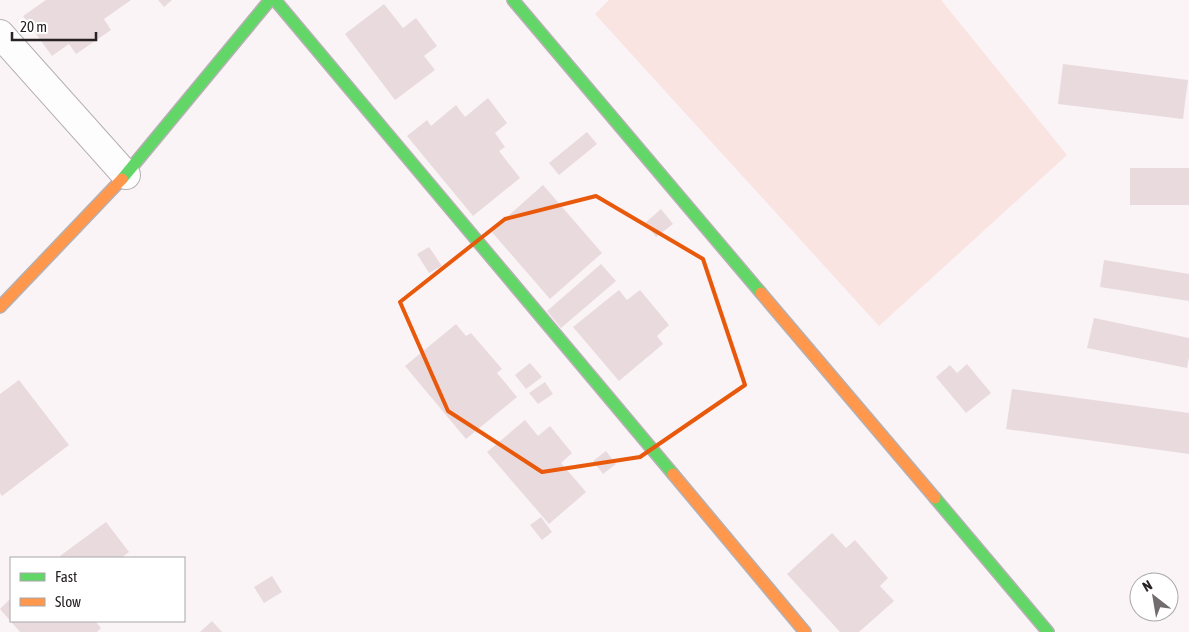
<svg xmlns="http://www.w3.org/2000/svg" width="1189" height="632" font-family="'Asap Condensed',sans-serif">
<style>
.green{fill:#f9e4e1}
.building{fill:#e9dadd}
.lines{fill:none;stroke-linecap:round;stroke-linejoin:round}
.street-casing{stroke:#b5b0b2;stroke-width:30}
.fast-casing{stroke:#b5b0b2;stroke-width:14}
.slow-casing{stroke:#b5b0b2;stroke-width:14}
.street{stroke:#fefdfe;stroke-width:28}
.fast{stroke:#63d668;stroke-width:11}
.slow{stroke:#ff974d;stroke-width:11}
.marked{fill:none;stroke:#e8590c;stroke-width:4;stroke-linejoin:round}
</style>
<rect width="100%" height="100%" fill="#faf4f7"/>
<path class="green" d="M 609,0 L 941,0 L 1067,155 L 879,326 L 595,14 Z"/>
<path class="building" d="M 46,0 L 131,0 L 104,19 L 111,30 L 76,54 L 69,44 L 52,56 L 23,16 Z
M 158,0 L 172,0 L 164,7 Z
M 384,4 L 403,28 L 416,18 L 437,46 L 424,56 L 435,70 L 395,100 L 345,34 Z
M 1063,64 L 1188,80 L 1183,119 L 1058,104 Z
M 488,98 L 507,123 L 495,133 L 505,147 L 499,151 L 520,178 L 473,216 L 407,136 L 427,120 L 431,126 L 456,105 L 465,117 Z
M 587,132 L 597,144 L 559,175 L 549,163 Z
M 1130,168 L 1189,168 L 1189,205 L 1130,205 Z
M 543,185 L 602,253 L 550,299 L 491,231 Z
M 661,209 L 673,224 L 656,237 L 645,223 Z
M 429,247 L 442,266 L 429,273 L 417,254 Z
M 1104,260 L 1189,274 L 1189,301 L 1100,287 Z
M 601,264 L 616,281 L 561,328 L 547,311 Z
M 619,290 L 627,300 L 640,290 L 669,325 L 657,336 L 663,344 L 619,381 L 573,327 Z
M 1094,318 L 1189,338 L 1189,357 L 1187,368 L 1087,348 Z
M 456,324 L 466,336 L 471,333 L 502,369 L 497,373 L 517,397 L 466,439 L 405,366 Z
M 530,363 L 542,377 L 526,389 L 515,375 Z
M 967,364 L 991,393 L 966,413 L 936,377 L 950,365 L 957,373 Z
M 19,380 L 69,445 L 2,496 L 0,493 L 0,394 Z
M 545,382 L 553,394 L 538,404 L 529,393 Z
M 1012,389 L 1189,413 L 1189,454 L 1006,429 Z
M 525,420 L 538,436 L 550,426 L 572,453 L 561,463 L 586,492 L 549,524 L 487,452 Z
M 606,451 L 616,464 L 603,474 L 593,461 Z
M 541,517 L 552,532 L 542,540 L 530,525 Z
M 106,522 L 129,552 L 121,558 L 62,558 L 60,556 Z
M 832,533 L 846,548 L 855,540 L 888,578 L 880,586 L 894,601 L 859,632 L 840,632 L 787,574 Z
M 272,576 L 282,592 L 264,603 L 254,587 Z
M 11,598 L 11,621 L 95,621 L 101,628 L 97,632 L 20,632 L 0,609 Z
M 212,621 L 222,632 L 200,632 Z"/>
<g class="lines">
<defs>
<path id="street" d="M 0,34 L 126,175"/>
<path id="fast" d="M 275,0 L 673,474
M 513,0 L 761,293
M 122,179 L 270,0
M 935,498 L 1048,632"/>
<path id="slow" d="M 761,293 L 935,498
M 0,307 L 122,179
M 673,474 L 805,632"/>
</defs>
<use href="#street" class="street-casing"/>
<use href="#fast" class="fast-casing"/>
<use href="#slow" class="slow-casing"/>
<use href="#street" class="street"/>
<use href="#fast" class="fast"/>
<use href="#slow" class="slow"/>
</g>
<path class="marked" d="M 596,196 L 703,259 L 745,385 L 640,457 L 542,472 L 448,411 L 400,302 L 505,219 Z"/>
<rect x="10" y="557" width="175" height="65" fill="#ffffff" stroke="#a9a7a8"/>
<rect x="20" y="573" width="25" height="8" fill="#63d668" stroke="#a9a7a8"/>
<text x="55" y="582" font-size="15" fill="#272325">Fast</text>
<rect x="20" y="598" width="25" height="8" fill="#ff974d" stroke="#a9a7a8"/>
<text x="55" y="607" font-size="15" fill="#272325">Slow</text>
<g transform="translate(1154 597) rotate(329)"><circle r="24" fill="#ffffff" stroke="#a9a7a8"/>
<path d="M0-4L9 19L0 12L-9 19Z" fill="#716c6e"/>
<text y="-8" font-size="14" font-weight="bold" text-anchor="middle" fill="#272325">N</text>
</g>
<path d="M12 32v8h84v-8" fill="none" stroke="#272325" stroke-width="2.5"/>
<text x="20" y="32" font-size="15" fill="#272325" stroke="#ffffff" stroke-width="4" paint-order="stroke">20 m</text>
</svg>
